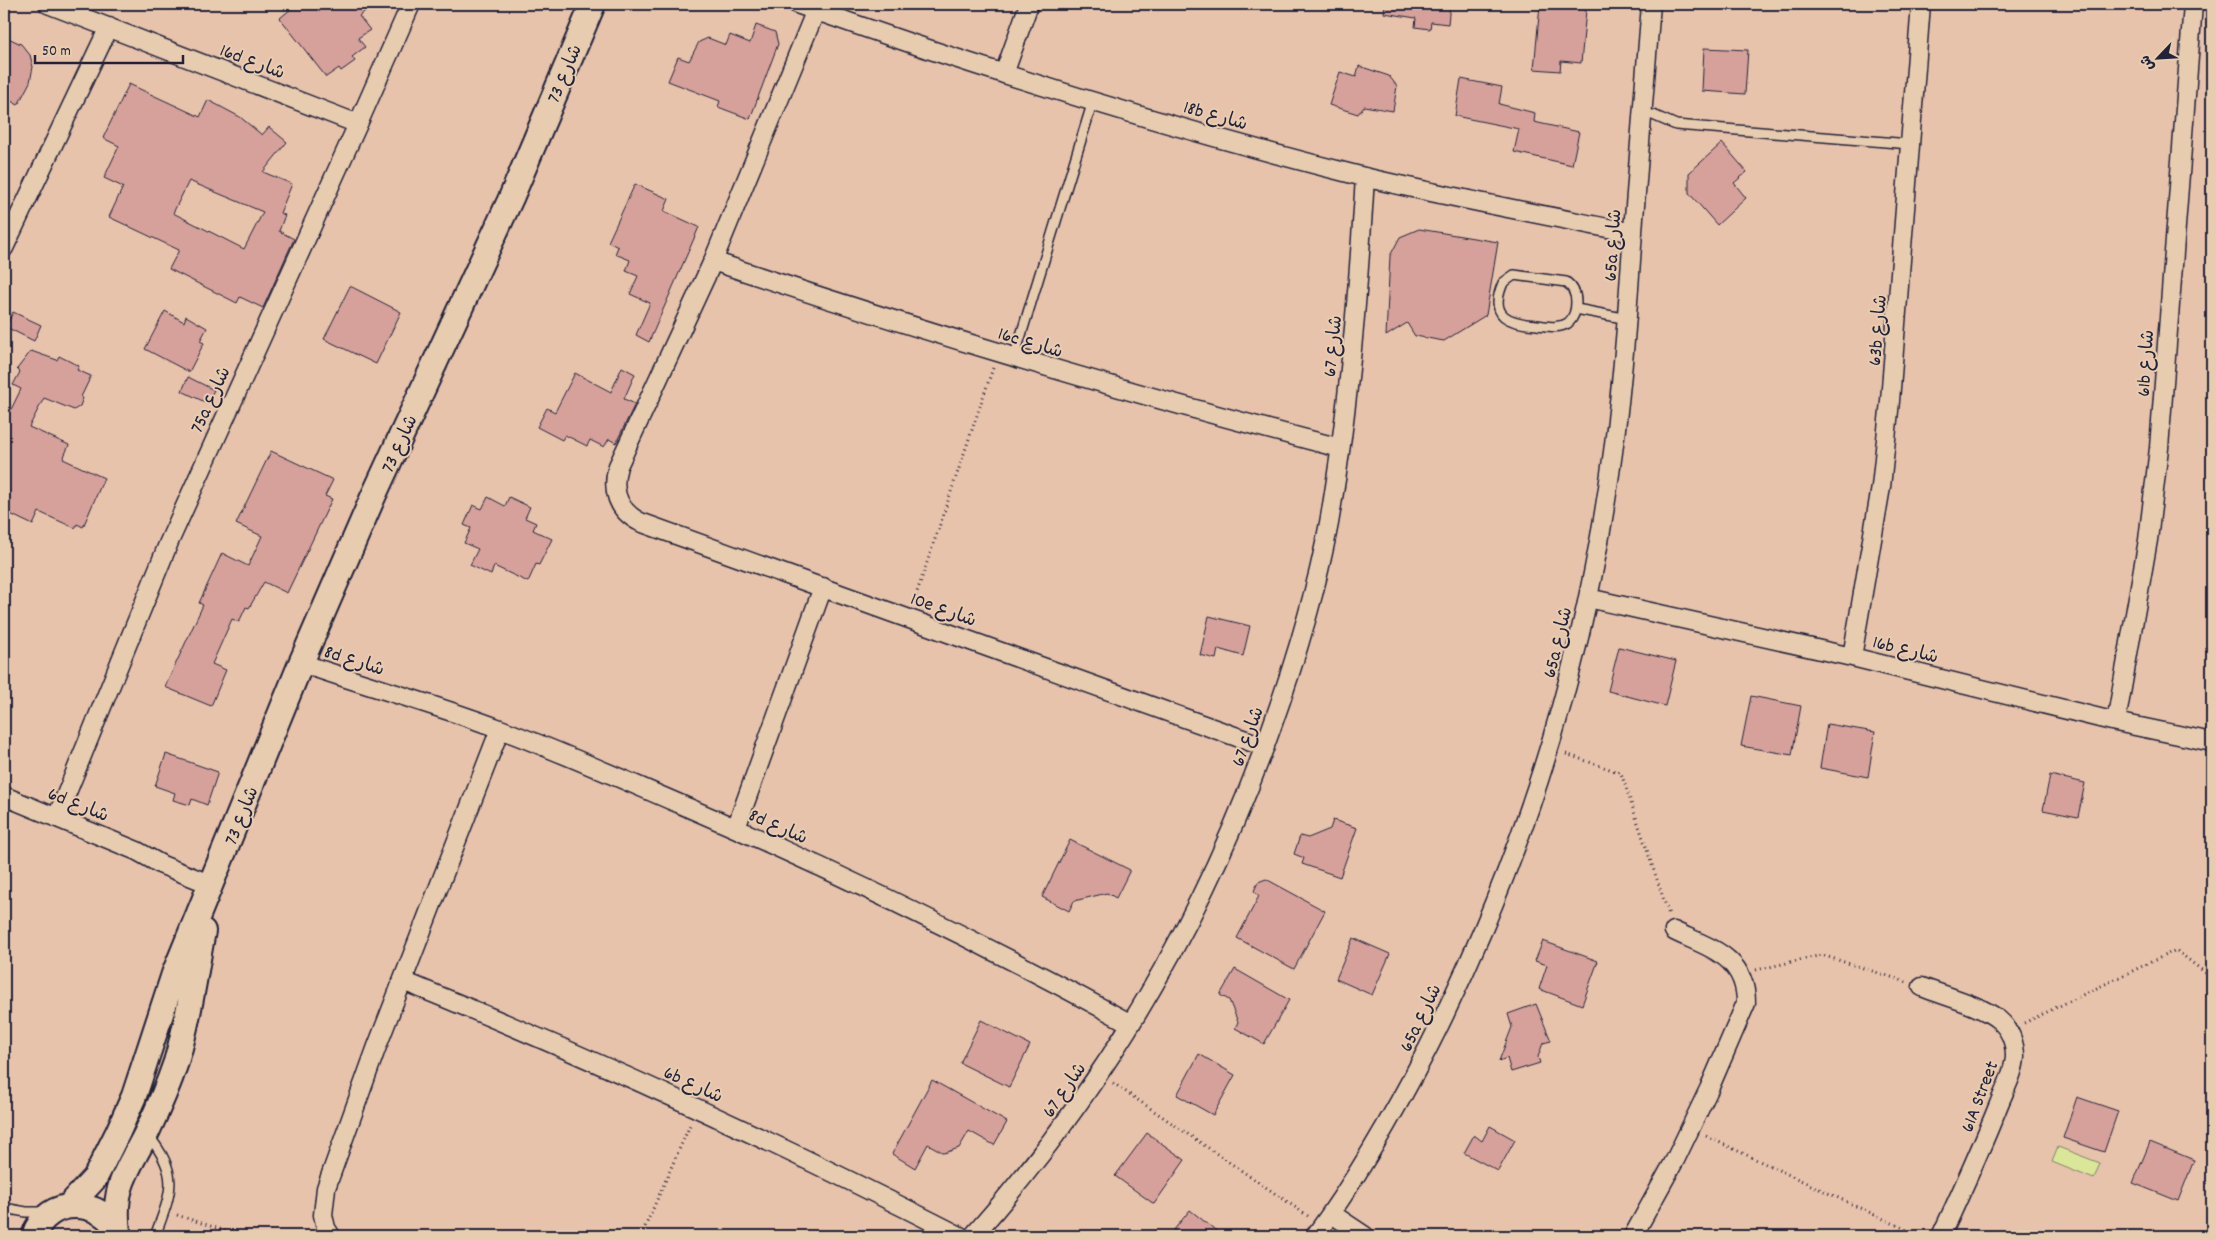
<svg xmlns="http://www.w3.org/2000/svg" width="2216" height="1240" font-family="Dekko,'Playpen Sans Arabic',sans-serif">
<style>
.green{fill:#dae698;stroke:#7e846a}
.building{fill:#d6a19b;stroke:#22223b;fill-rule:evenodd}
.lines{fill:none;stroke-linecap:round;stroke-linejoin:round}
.lane-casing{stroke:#22223b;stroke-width:12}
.street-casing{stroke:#22223b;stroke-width:21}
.secondary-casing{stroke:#22223b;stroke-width:28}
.path{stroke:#22223b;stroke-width:3;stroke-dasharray:1 4;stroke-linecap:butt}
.lane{stroke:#e7ccaf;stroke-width:9}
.street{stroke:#e7ccaf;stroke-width:18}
.secondary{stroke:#e7ccaf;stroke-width:24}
.labels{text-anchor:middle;stroke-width:4;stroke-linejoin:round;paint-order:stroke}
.street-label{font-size:19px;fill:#22223b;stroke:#e7ccaf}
</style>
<rect width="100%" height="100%" fill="#e8c3ac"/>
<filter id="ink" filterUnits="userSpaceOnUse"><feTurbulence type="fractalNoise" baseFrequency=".02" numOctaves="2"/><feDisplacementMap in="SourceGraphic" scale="10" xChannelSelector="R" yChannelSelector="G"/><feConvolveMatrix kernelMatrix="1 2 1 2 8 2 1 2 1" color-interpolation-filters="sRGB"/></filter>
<g filter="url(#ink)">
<path class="green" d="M 2058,1147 L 2100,1163 L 2094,1179 L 2052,1162 Z"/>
<path class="building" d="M 297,4 L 374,4 L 359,16 L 370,30 L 358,38 L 365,47 L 352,57 L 355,61 L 341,71 L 339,68 L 326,77 L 280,18 Z
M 1385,4 L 1450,4 L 1448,24 L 1431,22 L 1430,29 L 1415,27 L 1416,18 L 1384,13 Z
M 1540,5 L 1586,10 L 1581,63 L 1561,61 L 1560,71 L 1534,69 Z
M 756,25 L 775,32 L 778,44 L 750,119 L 718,107 L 720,101 L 668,81 L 678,57 L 689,61 L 699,42 L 708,38 L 726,45 L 730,35 L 750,43 Z
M 4,36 L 21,44 L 30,55 L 33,67 L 30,82 L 18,105 L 4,97 Z
M 1704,48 L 1748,50 L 1745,94 L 1702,91 Z
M 1359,66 L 1389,76 L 1397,86 L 1393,111 L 1364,106 L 1358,114 L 1329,105 L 1340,72 L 1356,77 Z
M 1461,79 L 1502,87 L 1499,104 L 1535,113 L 1534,122 L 1579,132 L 1572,165 L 1514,152 L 1519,129 L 1455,116 Z
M 129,84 L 200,117 L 208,100 L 240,117 L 262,135 L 269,127 L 287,142 L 263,172 L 292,184 L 280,213 L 285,215 L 279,231 L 294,239 L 263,308 L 240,297 L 237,303 L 169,269 L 179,250 L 109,217 L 123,187 L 104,178 L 119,146 L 103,138 ZM 189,181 L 263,212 L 244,249 L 173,213 Z
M 1722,143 L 1747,172 L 1734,183 L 1746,198 L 1717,225 L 1689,193 L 1689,173 Z
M 635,184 L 669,199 L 664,211 L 699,227 L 649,342 L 636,335 L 650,303 L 630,294 L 638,276 L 626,271 L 630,260 L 615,254 L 618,247 L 608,242 Z
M 1419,229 L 1498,242 L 1486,315 L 1444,341 L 1415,336 L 1407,323 L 1386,336 L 1390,256 L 1400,237 Z
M 350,286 L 401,312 L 376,364 L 324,339 Z
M 165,311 L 184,322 L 186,316 L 207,328 L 200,341 L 204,343 L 189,372 L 145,349 Z
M 13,312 L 41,325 L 34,341 L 6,327 Z
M 31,351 L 57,360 L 59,356 L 79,366 L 77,370 L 91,376 L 81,397 L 83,398 L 80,406 L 74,410 L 44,398 L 29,427 L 69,445 L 63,459 L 104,478 L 83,527 L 77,524 L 75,528 L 39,512 L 33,525 L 4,511 L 4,424 L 21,389 L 13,385 L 20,372 L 17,369 Z
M 622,367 L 635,374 L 624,399 L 635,404 L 616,443 L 609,439 L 604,447 L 590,440 L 587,446 L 565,435 L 562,440 L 537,427 L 547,408 L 555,412 L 575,373 L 611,392 Z
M 188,377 L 214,390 L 207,403 L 182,391 Z
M 271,451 L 333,480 L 325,496 L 332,499 L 287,593 L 264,582 L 249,608 L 246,607 L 239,622 L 232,619 L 212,664 L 226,670 L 211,706 L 165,687 L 203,605 L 199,603 L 222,553 L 248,566 L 262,536 L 236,524 Z
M 488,497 L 505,506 L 509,497 L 530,507 L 525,518 L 536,523 L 533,530 L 552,539 L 539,565 L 536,564 L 528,582 L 494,566 L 491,575 L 470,565 L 478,549 L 464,543 L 471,528 L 464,525 L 473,505 L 482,509 Z
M 1209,616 L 1250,626 L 1243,656 L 1218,649 L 1216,659 L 1200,655 Z
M 1619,647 L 1676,661 L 1665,706 L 1608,691 Z
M 1751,696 L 1801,706 L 1792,755 L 1741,746 Z
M 1827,724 L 1875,732 L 1868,777 L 1820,768 Z
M 166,754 L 218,772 L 207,805 L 192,799 L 190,805 L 173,800 L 175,793 L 155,786 Z
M 2050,775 L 2085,783 L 2078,817 L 2043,810 Z
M 1333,820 L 1357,828 L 1340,877 L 1302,864 L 1304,858 L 1294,854 L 1300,836 L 1308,838 L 1330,829 Z
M 1070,840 L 1130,870 L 1116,898 L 1107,893 L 1074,901 L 1069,911 L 1042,897 Z
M 1266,879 L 1325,911 L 1294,969 L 1237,938 L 1259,896 L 1254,891 L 1258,882 Z
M 1353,938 L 1390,954 L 1372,995 L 1336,979 Z
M 1543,941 L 1598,961 L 1582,1005 L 1539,989 L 1547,965 L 1535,961 Z
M 1235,969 L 1289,1000 L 1264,1044 L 1235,1028 L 1238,1022 L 1229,1000 L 1220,995 Z
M 1536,1004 L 1551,1041 L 1543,1043 L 1538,1057 L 1540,1063 L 1511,1072 L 1507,1058 L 1499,1061 L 1512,1027 L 1508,1014 Z
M 981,1020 L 1030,1045 L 1009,1087 L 960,1063 Z
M 1199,1054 L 1235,1075 L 1213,1115 L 1177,1095 Z
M 932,1080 L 1007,1122 L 994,1145 L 969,1131 L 959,1148 L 944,1153 L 928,1144 L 915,1168 L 892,1154 Z
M 2077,1097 L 2118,1111 L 2104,1152 L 2063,1138 Z
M 1490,1126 L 1515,1140 L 1498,1171 L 1464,1153 L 1474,1135 L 1482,1141 Z
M 1147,1133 L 1185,1160 L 1154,1204 L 1115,1176 Z
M 2150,1142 L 2194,1160 L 2178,1201 L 2133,1183 Z
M 1190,1210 L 1223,1236 L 1169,1236 Z"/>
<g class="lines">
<defs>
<path id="lane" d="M 1642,114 L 1653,115 L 1676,125 L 1910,144
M 1514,275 L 1566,282 C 1573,287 1576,293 1576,302 C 1576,310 1574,318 1568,323 C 1559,329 1547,326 1537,325 C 1509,323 1488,317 1503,283 Z
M 1576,309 L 1628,319
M 1014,358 L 1093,101
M 148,1135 C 180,1175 172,1191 155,1236
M 4,1208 L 26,1212 L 45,1212
M 4,1235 L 7,1236"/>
<path id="street" d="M 48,4 L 358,124
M 797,4 C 983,70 1173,129 1364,177 C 1453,198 1543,215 1633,233
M 816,10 L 713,261 L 618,466 C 611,490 617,510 640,522 L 1265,747
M 1004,74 L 1029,4
M 4,248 L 109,27
M 713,261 C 920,331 1128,393 1340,448
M 1588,598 L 1852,657 L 2116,722 L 2212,742
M 1852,657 L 1881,487 L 1890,401 L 1921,4
M 301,663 C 367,686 434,704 500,729 C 564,753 626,781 689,808 C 840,873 987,945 1131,1024
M 2116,722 L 2148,540 L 2159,448 L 2193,4
M 4,796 L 137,851 L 162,865 L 212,885
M 57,817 L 169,542 L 358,124 L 411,4
M 736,828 L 823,587
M 403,981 C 593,1058 778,1143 960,1236
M 1922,987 C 1944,996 1981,1005 1999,1020 C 2010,1029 2015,1043 2015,1057 C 2014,1073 2005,1089 1999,1104 C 1981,1149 1961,1193 1941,1236
M 1332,1214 L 1365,1236
M 331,1236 L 326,1228 L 323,1215 L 326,1188 L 376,1049 L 500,729
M 973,1236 C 1106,1087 1204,918 1271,729 C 1295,662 1316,593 1329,523 C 1349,408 1358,293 1365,177
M 1315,1236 C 1358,1177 1395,1112 1429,1046 C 1523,860 1586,659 1613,452 C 1623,378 1628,305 1633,231 C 1639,155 1645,80 1651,4
M 1633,1236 L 1675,1160 L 1709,1089 L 1746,1003 C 1746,956 1709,948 1674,931"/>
<path id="secondary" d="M 69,1206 L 95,1178 L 118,1132 L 134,1096 L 174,974 L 301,663 L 373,497 L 511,198 L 593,4
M 118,1232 C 112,1185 128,1171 147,1132 C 158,1109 168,1086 176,1062 C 189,1019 195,974 203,931
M 34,1236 C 46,1196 103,1197 119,1234"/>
</defs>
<use href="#lane" class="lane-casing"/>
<use href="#street" class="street-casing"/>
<use href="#secondary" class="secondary-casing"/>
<path class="path" d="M 914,601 L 993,368
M 1566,754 L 1621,773 L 1669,915
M 1756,970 L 1822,955 L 1907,982
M 2024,1023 L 2176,950 L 2212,978
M 1113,1083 L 1308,1216
M 1706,1136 L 1920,1236
M 177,1215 L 241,1236
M 641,1236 L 690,1125"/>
<use href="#lane" class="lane"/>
<use href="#street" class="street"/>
<use href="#secondary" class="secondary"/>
</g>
</g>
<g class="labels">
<g class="street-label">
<text transform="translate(253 60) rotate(21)" y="7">16d شارع</text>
<text transform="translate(563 73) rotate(-67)" y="7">شارع 73</text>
<text transform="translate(1216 114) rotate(16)" y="7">18b شارع</text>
<text transform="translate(1611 245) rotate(-86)" y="7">65a شارع</text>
<text transform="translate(1876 330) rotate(-85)" y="7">63b شارع</text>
<text transform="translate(1031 341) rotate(17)" y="7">16c شارع</text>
<text transform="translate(1331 346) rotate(-84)" y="7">شارع 67</text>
<text transform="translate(2144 363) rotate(-86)" y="7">61b شارع</text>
<text transform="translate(209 399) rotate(-65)" y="7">75a شارع</text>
<text transform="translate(398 443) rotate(-65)" y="7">شارع 73</text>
<text transform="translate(944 608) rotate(20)" y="7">10e شارع</text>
<text transform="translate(1556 642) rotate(-76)" y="7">65a شارع</text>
<text transform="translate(1906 648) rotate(14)" y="7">16b شارع</text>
<text transform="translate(355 659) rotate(18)" y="7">8d شارع</text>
<text transform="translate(1246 736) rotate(-70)" y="7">شارع 67</text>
<text transform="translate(79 803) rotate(22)" y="7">6d شارع</text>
<text transform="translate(240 815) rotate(-68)" y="7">شارع 73</text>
<text transform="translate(779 825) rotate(24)" y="7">8d شارع</text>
<text transform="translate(1419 1017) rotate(-64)" y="7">65a شارع</text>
<text transform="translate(694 1083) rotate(25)" y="7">6b شارع</text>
<text transform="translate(1063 1089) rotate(-55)" y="7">شارع 67</text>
<text transform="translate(1978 1096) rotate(-69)" y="7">61A Street</text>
</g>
</g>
<rect width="2216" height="1240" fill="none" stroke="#e7ccaf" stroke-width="20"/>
<rect x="10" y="10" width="2196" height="1220" fill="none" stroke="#22223b" stroke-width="2" filter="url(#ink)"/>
<g transform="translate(2158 58) rotate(245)" stroke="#e7ccaf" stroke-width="4" paint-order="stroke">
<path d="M0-4L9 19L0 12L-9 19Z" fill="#22223b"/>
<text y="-8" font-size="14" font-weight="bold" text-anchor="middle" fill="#22223b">ش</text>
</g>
<path d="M35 55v8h148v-8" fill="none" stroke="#22223b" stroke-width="2.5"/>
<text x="42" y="55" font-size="15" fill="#22223b" stroke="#e7ccaf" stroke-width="4" paint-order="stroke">50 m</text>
</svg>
